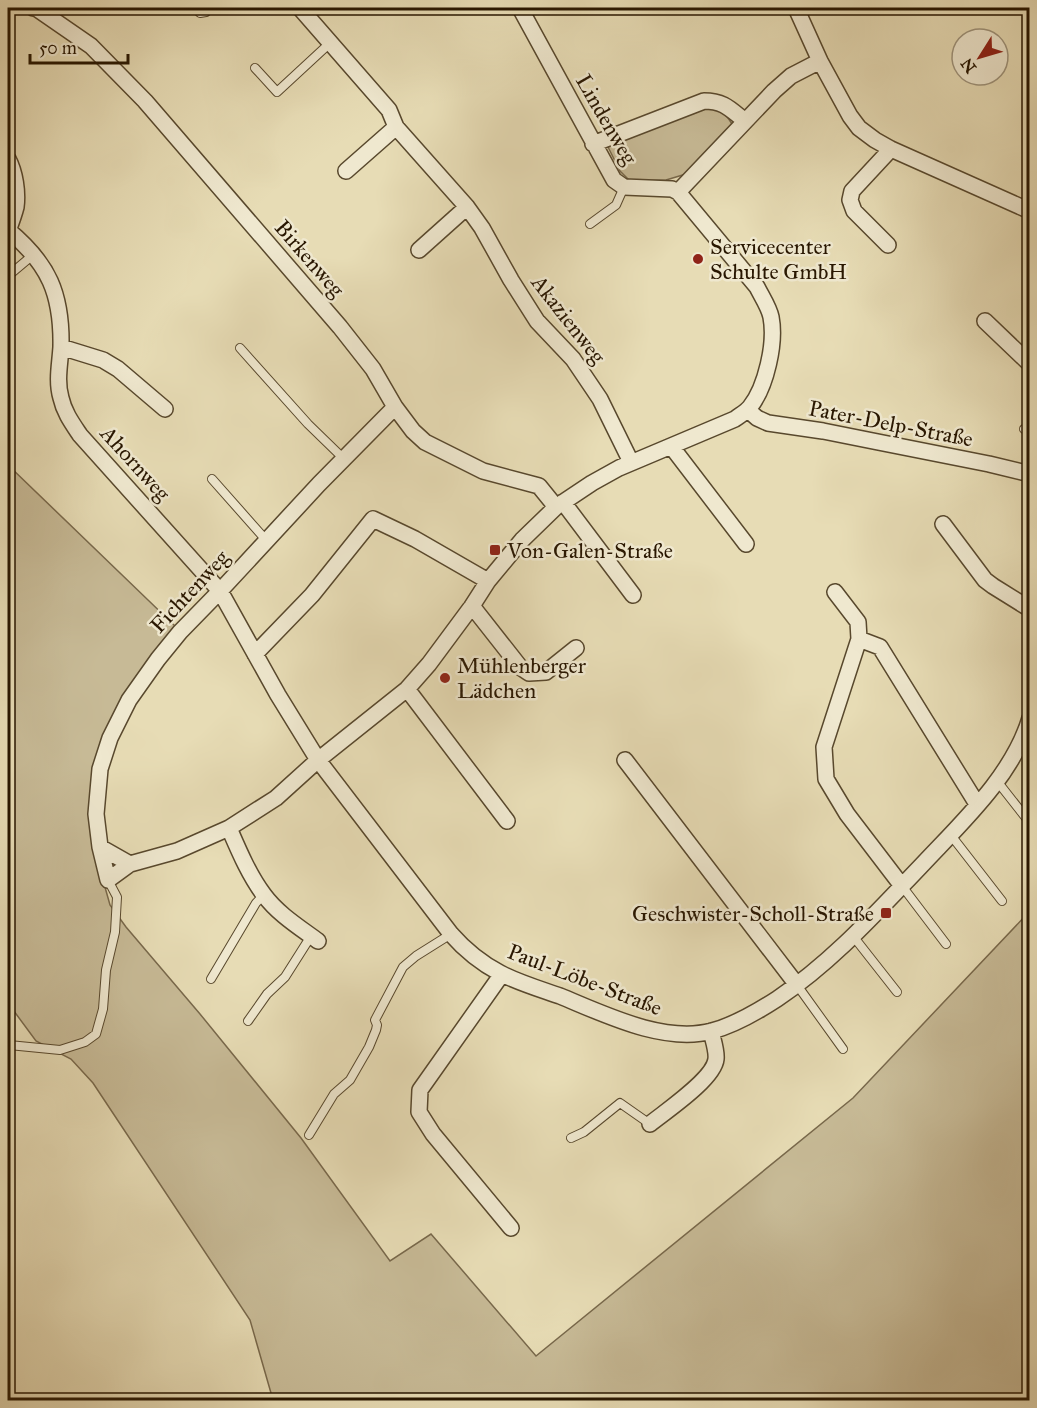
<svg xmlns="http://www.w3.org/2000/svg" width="1037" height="1408" font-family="'IM FELL Great Primer',serif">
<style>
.green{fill:#c7ba96;stroke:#78684b;stroke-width:1.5}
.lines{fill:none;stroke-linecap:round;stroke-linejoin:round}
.service-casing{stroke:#58482d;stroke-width:10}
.minor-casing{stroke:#58482d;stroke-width:18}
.service{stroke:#efe8cf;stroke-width:8}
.minor{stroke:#efe8cf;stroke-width:15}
.poi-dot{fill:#8f2418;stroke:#efe8cf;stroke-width:2}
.labels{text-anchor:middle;stroke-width:5;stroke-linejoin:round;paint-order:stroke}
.street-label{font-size:22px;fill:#281600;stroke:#efe8cf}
.poi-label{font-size:22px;fill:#281600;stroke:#efe8cf;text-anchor:start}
</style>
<rect width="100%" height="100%" fill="#e7dcb5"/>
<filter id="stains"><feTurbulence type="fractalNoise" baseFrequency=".00333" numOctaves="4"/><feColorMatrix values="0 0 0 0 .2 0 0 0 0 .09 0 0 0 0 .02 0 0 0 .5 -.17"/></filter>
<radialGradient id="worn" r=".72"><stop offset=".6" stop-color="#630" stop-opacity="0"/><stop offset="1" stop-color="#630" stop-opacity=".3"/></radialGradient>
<path class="green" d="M 700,106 C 718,107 723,109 732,124 L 686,174 L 666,180 L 630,181 L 620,171 L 607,145 Z
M 8,465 L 175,626 L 118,705 L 101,740 L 92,777 L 103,880 L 110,905 L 126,927 L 200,1014 L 301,1138 L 390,1261 L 431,1234 L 536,1356 L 853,1098 L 1029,912 L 1029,1400 L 273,1400 L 250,1320 L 93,1083 L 71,1059 L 36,1041 L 8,1003 Z"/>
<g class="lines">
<defs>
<path id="service" d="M 195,8 L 200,13 L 206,12 L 211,8
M 255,68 L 277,92 L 330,43
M 590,224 L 616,205 L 624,187
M 8,276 L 33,255
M 240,348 L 308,424 L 344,459
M 1024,429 L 1030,425
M 212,479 L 266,540
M 997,781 L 1030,823
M 950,834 L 1002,901
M 902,886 L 946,944
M 853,936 L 897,992
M 211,979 L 256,903 L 264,895
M 797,985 L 843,1049
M 248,1021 L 267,994 L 285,977 L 311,936
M 9,1045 L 60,1050 L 85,1042 L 96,1034 L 103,1009 L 106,970 L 115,932 L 117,897 L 108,880
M 309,1135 L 334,1094 L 350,1080 L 369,1047 L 376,1030 L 377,1025 L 375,1020 L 403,967 L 416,956 L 451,934
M 571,1138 L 584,1132 L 620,1103 L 650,1124"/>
<path id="minor" d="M 33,8 L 36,8 L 91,46 L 145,101 L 340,327 L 373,369 L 395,407 L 413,431 L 425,442 L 483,471 L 539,486 L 556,507
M 300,8 L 389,110 L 396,127 L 467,207 L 482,228 L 511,280 L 537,321 L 573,359 L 600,399 L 631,462
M 796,8 L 820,61 L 850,116 L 859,128 L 875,140 L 891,149 L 1030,211
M 593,144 L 704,101 C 724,101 730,109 745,121
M 8,159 C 15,172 18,192 16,207 C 14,215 11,223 8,231
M 346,171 L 396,127
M 678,192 L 774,91 L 791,76 L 820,61
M 8,230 C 49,264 62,294 61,347 C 60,364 56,381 61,398 C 64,412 72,423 80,435 L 220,591 L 278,695 L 318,760 L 451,934 C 465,950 481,963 500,973 C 519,983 540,989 560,996 C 604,1014 664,1044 712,1031 C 735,1025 757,1012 777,999 C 832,962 875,914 920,867 C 960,824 1013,776 1030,718
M 888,245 L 854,211 L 850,200 L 852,191 L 891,149
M 419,250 L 467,207
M 985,321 L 1030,364
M 61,347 L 103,360 L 118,369 L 165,409
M 395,407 L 319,484 L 220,591 L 180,632 L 158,659 L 129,700 L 110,738 L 100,769 L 96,814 L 100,847 L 108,880 L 130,864 L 177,851 L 229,828 L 276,798 L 318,760 L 407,689 L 429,664 L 472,606 L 488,581 L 522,540 L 556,507 L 592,483 L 619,468 L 735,419 C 740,415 746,412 750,407 C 766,387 776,343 771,317 C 769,307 762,297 757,287 L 678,192 L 672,189 L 624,187 L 614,180 L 520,8
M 748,410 L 757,418 L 768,423 L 823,431 L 878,442 L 989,464 L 1030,474
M 671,446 L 746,544
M 563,502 L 633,595
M 943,524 L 985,580 L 993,586 L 1030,609
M 835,592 L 858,622 L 859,639 L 880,647 L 977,804
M 472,606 L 520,667 L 529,673 L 546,672 L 576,648
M 859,639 L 824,747 L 826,779 L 847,814 L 902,886
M 255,654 L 312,595 L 373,519 L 415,539 L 488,581
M 407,689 L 507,821
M 625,760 L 797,985
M 229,828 C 239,851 249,875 264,895 C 278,914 299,927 318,941
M 100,847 L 130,864
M 502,974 L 420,1090 L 419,1112 L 433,1134 L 511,1228
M 650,1124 C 666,1111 714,1079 716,1059 C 717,1051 713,1040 711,1031"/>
</defs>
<use href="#service" class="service-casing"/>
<use href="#minor" class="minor-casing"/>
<use href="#service" class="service"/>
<use href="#minor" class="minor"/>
</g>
<g class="poi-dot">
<circle cx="698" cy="259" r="6"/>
<rect x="489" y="544" width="12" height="12" rx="3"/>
<circle cx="445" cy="678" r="6"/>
<rect x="880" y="907" width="12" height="12" rx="3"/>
</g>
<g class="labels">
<g class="street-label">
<text transform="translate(607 119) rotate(60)" y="8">Lindenweg</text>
<text transform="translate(310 258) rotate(49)" y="8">Birkenweg</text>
<text transform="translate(569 319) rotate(52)" y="8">Akazienweg</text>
<text transform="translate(891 423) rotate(11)" y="8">Pater-Delp-Straße</text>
<text transform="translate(136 463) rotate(48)" y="8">Ahornweg</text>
<text transform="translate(189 591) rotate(-47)" y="8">Fichtenweg</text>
<text transform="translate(585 979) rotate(21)" y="8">Paul-Löbe-Straße</text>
</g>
<g class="poi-label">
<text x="710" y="254">Servicecenter<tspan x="710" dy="25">Schulte GmbH</tspan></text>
<text x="507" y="558">Von-Galen-Straße</text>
<text x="457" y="673">Mühlenberger<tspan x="457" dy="25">Lädchen</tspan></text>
<text x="874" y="921" text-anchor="end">Geschwister-Scholl-Straße</text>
</g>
</g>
<rect width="1037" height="1408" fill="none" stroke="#e7dcb5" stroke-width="30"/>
<rect x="9" y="9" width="1019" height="1390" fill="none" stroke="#281600" stroke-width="3"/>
<rect x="15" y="15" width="1007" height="1378" fill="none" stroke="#281600" stroke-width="1.5"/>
<g transform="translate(980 57) rotate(233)"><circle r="28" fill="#efe8cf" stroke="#9f947c" stroke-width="1.5"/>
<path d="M0-4.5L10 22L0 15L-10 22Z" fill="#8f2418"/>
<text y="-9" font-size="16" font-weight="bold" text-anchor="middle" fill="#281600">N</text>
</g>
<path d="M30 54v9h98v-9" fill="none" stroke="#281600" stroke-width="3"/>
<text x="39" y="54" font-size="18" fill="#281600" stroke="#efe8cf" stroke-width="4.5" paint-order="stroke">50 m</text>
<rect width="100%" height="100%" filter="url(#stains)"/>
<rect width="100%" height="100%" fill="url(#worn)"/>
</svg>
